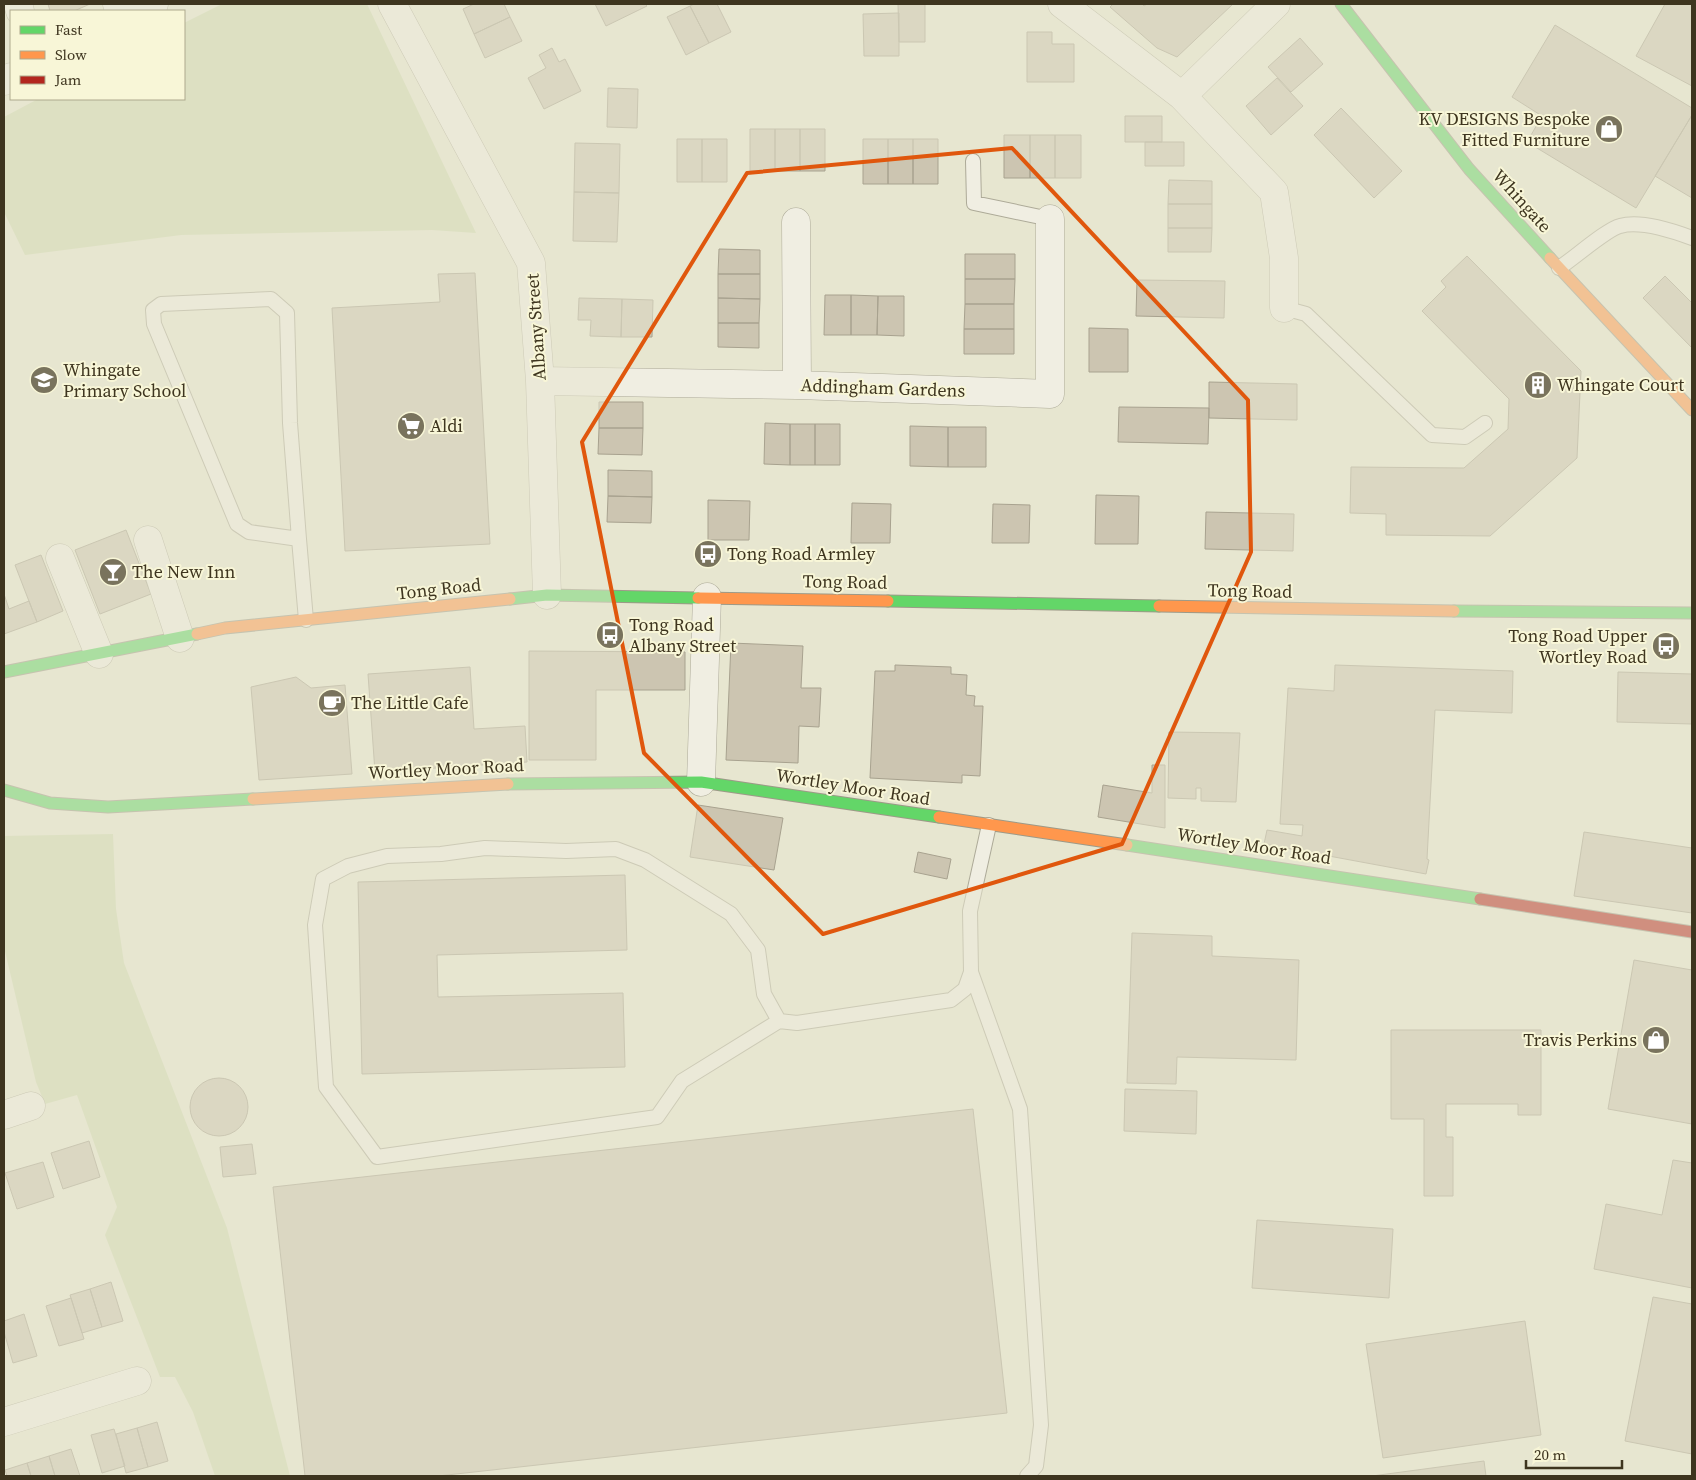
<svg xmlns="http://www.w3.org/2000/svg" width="1696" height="1480" font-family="'Source Serif 4',serif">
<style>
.green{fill:#d0dab2}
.building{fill:#ccc5b1;stroke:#a8a28f}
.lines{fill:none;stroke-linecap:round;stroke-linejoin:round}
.lane-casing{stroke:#adaa98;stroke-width:16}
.street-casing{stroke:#adaa98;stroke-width:29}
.fast-casing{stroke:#9d9a88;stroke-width:13}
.slow-casing{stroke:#9d9a88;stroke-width:13}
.jam-casing{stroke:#9d9a88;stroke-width:13}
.lane{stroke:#f0eee2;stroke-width:14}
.street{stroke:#f0eee2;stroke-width:28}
.fast{stroke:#63d668;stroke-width:11}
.slow{stroke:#ff974d;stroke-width:11}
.jam{stroke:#b3261e;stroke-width:11}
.marked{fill:none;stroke:#e0570d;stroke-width:4;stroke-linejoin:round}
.labels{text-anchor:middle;stroke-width:4;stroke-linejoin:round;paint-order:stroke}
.poi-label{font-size:18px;fill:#3e351f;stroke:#f8f6d7;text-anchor:start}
.street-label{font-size:18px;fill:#3e351f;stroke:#f8f6d7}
</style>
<rect width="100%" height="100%" fill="#e7e6d0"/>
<path class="green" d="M 222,4 L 367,4 L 476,233 L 432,230 L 181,235 L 25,255 L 4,212 L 4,117 L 38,99 L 184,99 L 184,23 Z
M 113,834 L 116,909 L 124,963 L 227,1228 L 290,1476 L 215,1476 L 193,1412 L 175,1377 L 160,1377 L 105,1235 L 117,1207 L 77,1095 L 45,1104 L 36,1082 L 4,947 L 4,836 Z"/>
<path class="building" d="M 48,4 L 90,4 L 74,11 L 50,11 Z
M 474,4 L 504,4 L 510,17 L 474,34 L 463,9 Z
M 595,4 L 645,4 L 647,6 L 606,26 Z
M 694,4 L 717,4 L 731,32 L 709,43 L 690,6 Z
M 898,4 L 925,4 L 925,42 L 899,42 Z
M 1113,4 L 1142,4 L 1144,6 L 1147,4 L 1233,4 L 1177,57 L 1157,48 L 1110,7 Z
M 1665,4 L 1692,4 L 1692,86 L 1636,56 Z
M 690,6 L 709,43 L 686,55 L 667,17 Z
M 899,13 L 899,56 L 864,56 L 863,14 Z
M 510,17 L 522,41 L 485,58 L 474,34 Z
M 1555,25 L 1692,108 L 1692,115 L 1636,208 L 1527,142 L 1542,116 L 1512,97 Z
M 1027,32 L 1052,32 L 1052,44 L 1074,44 L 1074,82 L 1027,82 Z
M 1300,38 L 1323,64 L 1291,92 L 1268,67 Z
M 552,48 L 559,62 L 565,59 L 581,91 L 544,109 L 528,78 L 546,68 L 539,55 Z
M 1277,78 L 1303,106 L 1271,135 L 1246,106 Z
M 608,88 L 638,89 L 637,128 L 607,127 Z
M 1341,108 L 1402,171 L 1374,198 L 1314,135 Z
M 1692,115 L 1692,198 L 1655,176 Z
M 1125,116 L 1162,116 L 1162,142 L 1125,142 Z
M 750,129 L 775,129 L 775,171 L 750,171 Z
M 775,129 L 800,129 L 800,171 L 775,171 Z
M 800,129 L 825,129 L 825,171 L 800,171 Z
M 1004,135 L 1030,135 L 1030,178 L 1004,178 Z
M 1030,135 L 1055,135 L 1055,178 L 1030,178 Z
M 1055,135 L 1081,135 L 1081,178 L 1055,178 Z
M 677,139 L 702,139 L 702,182 L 677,182 Z
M 702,139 L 727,139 L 727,182 L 702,182 Z
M 863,139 L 888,139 L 888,184 L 863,184 Z
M 888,139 L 913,139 L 913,184 L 888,184 Z
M 913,139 L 938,139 L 938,184 L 913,184 Z
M 1145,142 L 1184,142 L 1184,166 L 1145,166 Z
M 575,143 L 620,144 L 619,193 L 574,192 Z
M 1169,180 L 1212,181 L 1212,204 L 1168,204 Z
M 574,192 L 619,193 L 617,242 L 573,241 Z
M 1168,204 L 1212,204 L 1212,228 L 1168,228 Z
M 1168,228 L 1212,228 L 1211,252 L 1168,252 Z
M 719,249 L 760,250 L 760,274 L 718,274 Z
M 965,254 L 1015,254 L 1015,279 L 965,279 Z
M 1467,256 L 1581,371 L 1577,458 L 1490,536 L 1386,535 L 1386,514 L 1350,513 L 1351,467 L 1464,468 L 1508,429 L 1509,399 L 1422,311 L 1446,287 L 1441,281 Z
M 475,273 L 490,544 L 345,551 L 332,308 L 440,302 L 438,274 Z
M 718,274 L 760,274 L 760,299 L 718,298 Z
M 1665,276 L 1692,303 L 1692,348 L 1643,298 Z
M 965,279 L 1015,279 L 1014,304 L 965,304 Z
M 1137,280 L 1225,281 L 1224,318 L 1136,316 Z
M 825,295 L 851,295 L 851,335 L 824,335 Z
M 851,295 L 878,296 L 877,335 L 851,335 Z
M 878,296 L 904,296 L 904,336 L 877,335 Z
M 579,298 L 622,299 L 621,337 L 590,336 L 591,320 L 578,320 Z
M 718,298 L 760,299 L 759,323 L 718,323 Z
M 622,299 L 653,300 L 652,337 L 621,337 Z
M 965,304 L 1014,304 L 1014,329 L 964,329 Z
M 718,323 L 759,323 L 759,348 L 718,347 Z
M 1089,328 L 1128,329 L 1128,372 L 1089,372 Z
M 964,329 L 1014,329 L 1014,354 L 964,354 Z
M 1209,382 L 1297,384 L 1297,420 L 1209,418 Z
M 599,402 L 643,402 L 643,428 L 599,428 Z
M 1119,407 L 1209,408 L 1208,444 L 1118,442 Z
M 765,423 L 790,424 L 790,465 L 764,464 Z
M 790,424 L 815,424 L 815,465 L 790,465 Z
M 815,424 L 840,424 L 840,465 L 815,465 Z
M 910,426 L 948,427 L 948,467 L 910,466 Z
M 948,427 L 986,427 L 986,467 L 948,467 Z
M 599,428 L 643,428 L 642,455 L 598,454 Z
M 608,470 L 652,471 L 652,497 L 608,496 Z
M 1096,495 L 1139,496 L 1138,544 L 1095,544 Z
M 608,496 L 652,497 L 651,523 L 607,522 Z
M 708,500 L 750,501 L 749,540 L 708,540 Z
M 852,503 L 891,504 L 890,543 L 851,543 Z
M 993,504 L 1030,505 L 1029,543 L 992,543 Z
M 1206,512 L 1294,514 L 1293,551 L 1205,549 Z
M 126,530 L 151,594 L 100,614 L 75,550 Z
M 41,555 L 63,611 L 37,622 L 15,565 Z
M 4,594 L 9,609 L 29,601 L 37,622 L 4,634 Z
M 731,643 L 803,646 L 801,688 L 821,688 L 819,727 L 799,726 L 798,763 L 726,760 Z
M 529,651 L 685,652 L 685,690 L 596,690 L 596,760 L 529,760 Z
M 895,665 L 951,667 L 951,674 L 967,675 L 966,695 L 975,696 L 974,706 L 983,706 L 980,776 L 962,775 L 962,783 L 870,778 L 875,671 L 895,671 Z
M 1335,665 L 1513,671 L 1512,713 L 1435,710 L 1427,859 L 1429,860 L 1426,874 L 1264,844 L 1267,830 L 1302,836 L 1303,825 L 1280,824 L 1288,688 L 1334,691 Z
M 470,667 L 474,729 L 525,726 L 527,762 L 375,772 L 368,674 Z
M 1618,672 L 1692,674 L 1692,724 L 1617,722 Z
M 296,677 L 311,688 L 345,685 L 352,774 L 259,780 L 251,687 Z
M 1169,732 L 1240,733 L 1236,802 L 1201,801 L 1201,788 L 1196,788 L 1196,799 L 1168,798 Z
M 1152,765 L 1165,765 L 1165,828 L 1098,817 L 1103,785 L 1152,793 Z
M 698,805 L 783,818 L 774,870 L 690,857 Z
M 1584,832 L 1692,848 L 1692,913 L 1574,896 Z
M 918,852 L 951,859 L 947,879 L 914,872 Z
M 625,875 L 627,950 L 437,955 L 438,997 L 623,993 L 625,1067 L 362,1074 L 358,882 Z
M 1132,933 L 1212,936 L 1212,956 L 1299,960 L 1296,1060 L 1177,1057 L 1176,1084 L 1127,1083 Z
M 1634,960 L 1692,970 L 1692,1124 L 1608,1109 Z
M 1391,1030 L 1541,1030 L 1541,1115 L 1518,1115 L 1518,1104 L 1446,1104 L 1446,1137 L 1453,1137 L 1453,1196 L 1424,1196 L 1424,1119 L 1391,1119 Z
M190 1107a29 29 0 1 1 58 0a29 29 0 1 1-58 0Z
M 1125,1089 L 1197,1091 L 1196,1134 L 1124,1131 Z
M 973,1109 L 1007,1413 L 438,1476 L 305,1476 L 273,1187 Z
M 89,1141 L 100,1177 L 63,1189 L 51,1153 Z
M 252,1144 L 256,1174 L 223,1177 L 220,1147 Z
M 1673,1160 L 1692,1163 L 1692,1288 L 1594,1269 L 1606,1204 L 1662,1215 Z
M 43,1162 L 54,1197 L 17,1209 L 5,1173 Z
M 1257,1220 L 1393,1229 L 1389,1298 L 1252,1288 Z
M 111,1282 L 123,1321 L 102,1327 L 90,1289 Z
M 90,1289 L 102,1327 L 82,1333 L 70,1295 Z
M 1653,1297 L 1692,1304 L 1692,1454 L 1625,1441 Z
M 71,1298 L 84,1339 L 59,1346 L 46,1306 Z
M 24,1314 L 37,1356 L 13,1363 L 4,1332 L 4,1321 Z
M 1525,1321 L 1541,1435 L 1383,1458 L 1366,1344 Z
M 157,1422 L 168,1461 L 148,1467 L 137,1428 Z
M 137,1428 L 148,1467 L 126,1473 L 116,1434 Z
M 114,1429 L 125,1466 L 102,1473 L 91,1435 Z
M 71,1449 L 80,1476 L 55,1476 L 49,1456 Z
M 49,1456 L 55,1476 L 31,1476 L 27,1463 Z
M 1484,1461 L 1486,1476 L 1372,1476 Z
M 27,1463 L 31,1476 L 7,1476 L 5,1470 Z"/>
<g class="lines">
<defs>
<path id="lane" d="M 973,161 L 974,203 L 1050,219
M 1559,268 C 1573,259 1607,229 1620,226 C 1641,220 1673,231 1692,238
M 271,299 L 287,313 L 290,423 L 299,539 L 249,532 L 237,524 L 154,324 L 153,310 L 161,304 Z
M 1284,308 L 1306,314 L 1432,435 L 1465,437 L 1485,423
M 299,539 L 306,620
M 971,972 L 1020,1109 L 1041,1425 L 1036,1466 L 1027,1476
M 779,1021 L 682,1081 L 657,1117 L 377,1157 L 326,1087 L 315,925 L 323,879 L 348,866 L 387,856 L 441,854 L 485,848 L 566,851 L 616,849 L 645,860 L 731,914 L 758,950 L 764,994 L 779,1021 L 797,1023 L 951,1000 L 965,989 L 971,972 L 970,911 L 989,825"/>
<path id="street" d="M 18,4 L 20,11
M 117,4 L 119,11
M 392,4 L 531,263 L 540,381 L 547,595
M 1062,4 L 1182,96 L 1274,192 L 1284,258 L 1284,308
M 139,11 L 154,4
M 4,81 L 11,77
M 1182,96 L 1276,4
M 796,222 L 797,385
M 540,381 L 797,385 L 1050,394 L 1050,219
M 148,540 L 180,638
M 60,558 L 99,654
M 701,782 L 707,597
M 4,1115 L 31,1106
M 4,1422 L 137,1381"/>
<path id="fast" d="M 1341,4 L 1469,169 L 1550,258
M 510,599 L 547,595 L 698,598
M 888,601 L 1159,606
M 1454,611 L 1692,613
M 4,672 L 197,634
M 508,784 L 701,782 L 939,817
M 4,790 L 50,803 L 108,807 L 253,799
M 1127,845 L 1480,899"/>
<path id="slow" d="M 1550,258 L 1692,410
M 698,598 L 888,601
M 1159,606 L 1454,611
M 197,634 L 225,628 L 510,599
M 253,799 L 508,784
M 939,817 L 1127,845"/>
<path id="jam" d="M 1480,899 L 1692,932"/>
</defs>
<use href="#lane" class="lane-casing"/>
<use href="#street" class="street-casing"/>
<use href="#fast" class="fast-casing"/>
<use href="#slow" class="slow-casing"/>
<use href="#jam" class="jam-casing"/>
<use href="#lane" class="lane"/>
<use href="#street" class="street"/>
<use href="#fast" class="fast"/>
<use href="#slow" class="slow"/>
<use href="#jam" class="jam"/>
</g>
<path d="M0 0H1696V1480H0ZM 1012,148 L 1248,400 L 1251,552 L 1122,844 L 823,934 L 644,753 L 582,442 L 747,173 Z" fill="#e7e6d0" fill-opacity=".55" fill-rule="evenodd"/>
<path class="marked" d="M 1012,148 L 1248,400 L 1251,552 L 1122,844 L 823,934 L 644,753 L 582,442 L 747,173 Z"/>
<defs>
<symbol id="shop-disc" viewBox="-11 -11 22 22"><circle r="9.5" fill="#79735d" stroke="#f8f6d7"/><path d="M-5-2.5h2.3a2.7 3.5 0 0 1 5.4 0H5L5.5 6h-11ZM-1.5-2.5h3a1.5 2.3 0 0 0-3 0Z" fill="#fff"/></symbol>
<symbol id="school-disc" viewBox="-11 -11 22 22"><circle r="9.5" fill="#79735d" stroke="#f8f6d7"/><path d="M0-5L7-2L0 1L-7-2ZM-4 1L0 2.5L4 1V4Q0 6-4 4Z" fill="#fff"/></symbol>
<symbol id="building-disc" viewBox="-11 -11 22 22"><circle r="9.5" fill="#79735d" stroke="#f8f6d7"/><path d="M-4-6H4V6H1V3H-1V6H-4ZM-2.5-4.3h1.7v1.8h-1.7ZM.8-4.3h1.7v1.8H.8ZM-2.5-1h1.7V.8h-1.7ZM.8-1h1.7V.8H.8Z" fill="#fff"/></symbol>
<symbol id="supermarket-disc" viewBox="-11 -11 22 22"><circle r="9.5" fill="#79735d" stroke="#f8f6d7"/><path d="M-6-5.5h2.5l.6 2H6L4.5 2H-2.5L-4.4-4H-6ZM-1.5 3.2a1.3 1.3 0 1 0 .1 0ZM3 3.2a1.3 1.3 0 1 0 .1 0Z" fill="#fff"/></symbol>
<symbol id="bus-disc" viewBox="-11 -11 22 22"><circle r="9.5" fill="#79735d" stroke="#f8f6d7"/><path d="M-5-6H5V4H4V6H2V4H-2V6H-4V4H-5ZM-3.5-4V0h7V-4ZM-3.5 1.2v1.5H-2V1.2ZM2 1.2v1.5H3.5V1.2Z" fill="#fff"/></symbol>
<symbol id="bar-disc" viewBox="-11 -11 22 22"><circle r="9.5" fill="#79735d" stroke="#f8f6d7"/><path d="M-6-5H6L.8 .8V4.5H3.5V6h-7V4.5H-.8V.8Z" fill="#fff"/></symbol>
<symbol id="cafe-disc" viewBox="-11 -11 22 22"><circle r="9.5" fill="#79735d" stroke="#f8f6d7"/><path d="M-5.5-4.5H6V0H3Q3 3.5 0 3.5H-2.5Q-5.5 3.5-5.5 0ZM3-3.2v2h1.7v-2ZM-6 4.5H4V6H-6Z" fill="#fff"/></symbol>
</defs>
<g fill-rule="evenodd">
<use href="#shop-disc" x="1593" y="113" width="32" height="32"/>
<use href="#school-disc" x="28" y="364" width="32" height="32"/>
<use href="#building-disc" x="1522" y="369" width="32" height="32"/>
<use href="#supermarket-disc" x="395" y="410" width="32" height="32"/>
<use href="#bus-disc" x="692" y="538" width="32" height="32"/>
<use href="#bar-disc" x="97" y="556" width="32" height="32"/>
<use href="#bus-disc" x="594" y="619" width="32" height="32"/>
<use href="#bus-disc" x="1650" y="630" width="32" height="32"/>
<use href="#cafe-disc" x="316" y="687" width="32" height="32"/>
<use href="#shop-disc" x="1640" y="1024" width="32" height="32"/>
</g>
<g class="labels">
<g class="poi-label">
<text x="1590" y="125" text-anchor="end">KV DESIGNS Bespoke<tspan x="1590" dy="21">Fitted Furniture</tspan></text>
<text x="63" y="376">Whingate<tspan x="63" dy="21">Primary School</tspan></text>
<text x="1557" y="391">Whingate Court</text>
<text x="430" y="432">Aldi</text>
<text x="727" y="560">Tong Road Armley</text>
<text x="132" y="578">The New Inn</text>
<text x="629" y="631">Tong Road<tspan x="629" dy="21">Albany Street</tspan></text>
<text x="1647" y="642" text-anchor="end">Tong Road Upper<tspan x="1647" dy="21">Wortley Road</tspan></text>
<text x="351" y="709">The Little Cafe</text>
<text x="1637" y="1046" text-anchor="end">Travis Perkins</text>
</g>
<g class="street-label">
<text transform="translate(1522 201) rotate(48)" y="6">Whingate</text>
<text transform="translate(536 327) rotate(-94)" y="6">Albany Street</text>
<text transform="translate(883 388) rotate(2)" y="6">Addingham Gardens</text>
<text transform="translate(845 582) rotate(1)" y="6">Tong Road</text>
<text transform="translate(439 589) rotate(-6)" y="6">Tong Road</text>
<text transform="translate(1250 591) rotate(1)" y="6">Tong Road</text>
<text transform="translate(446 769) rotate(-3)" y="6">Wortley Moor Road</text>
<text transform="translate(853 787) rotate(9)" y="6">Wortley Moor Road</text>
<text transform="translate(1254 846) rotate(9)" y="6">Wortley Moor Road</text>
</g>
</g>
<rect width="1696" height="1480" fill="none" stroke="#3e351f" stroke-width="10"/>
<rect x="10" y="10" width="175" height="90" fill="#f8f6d7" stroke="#aea98d"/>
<rect x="20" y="26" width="25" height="8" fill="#63d668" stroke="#aea98d"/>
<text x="55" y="35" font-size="15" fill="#3e351f">Fast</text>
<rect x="20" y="51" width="25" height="8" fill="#ff974d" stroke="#aea98d"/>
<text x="55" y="60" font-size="15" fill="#3e351f">Slow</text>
<rect x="20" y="76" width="25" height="8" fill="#b3261e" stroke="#aea98d"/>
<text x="55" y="85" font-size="15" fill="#3e351f">Jam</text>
<path d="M1526 1460v8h96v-8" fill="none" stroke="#3e351f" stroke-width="2.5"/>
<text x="1534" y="1460" font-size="15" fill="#3e351f" stroke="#f8f6d7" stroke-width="4" paint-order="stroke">20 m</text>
</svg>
